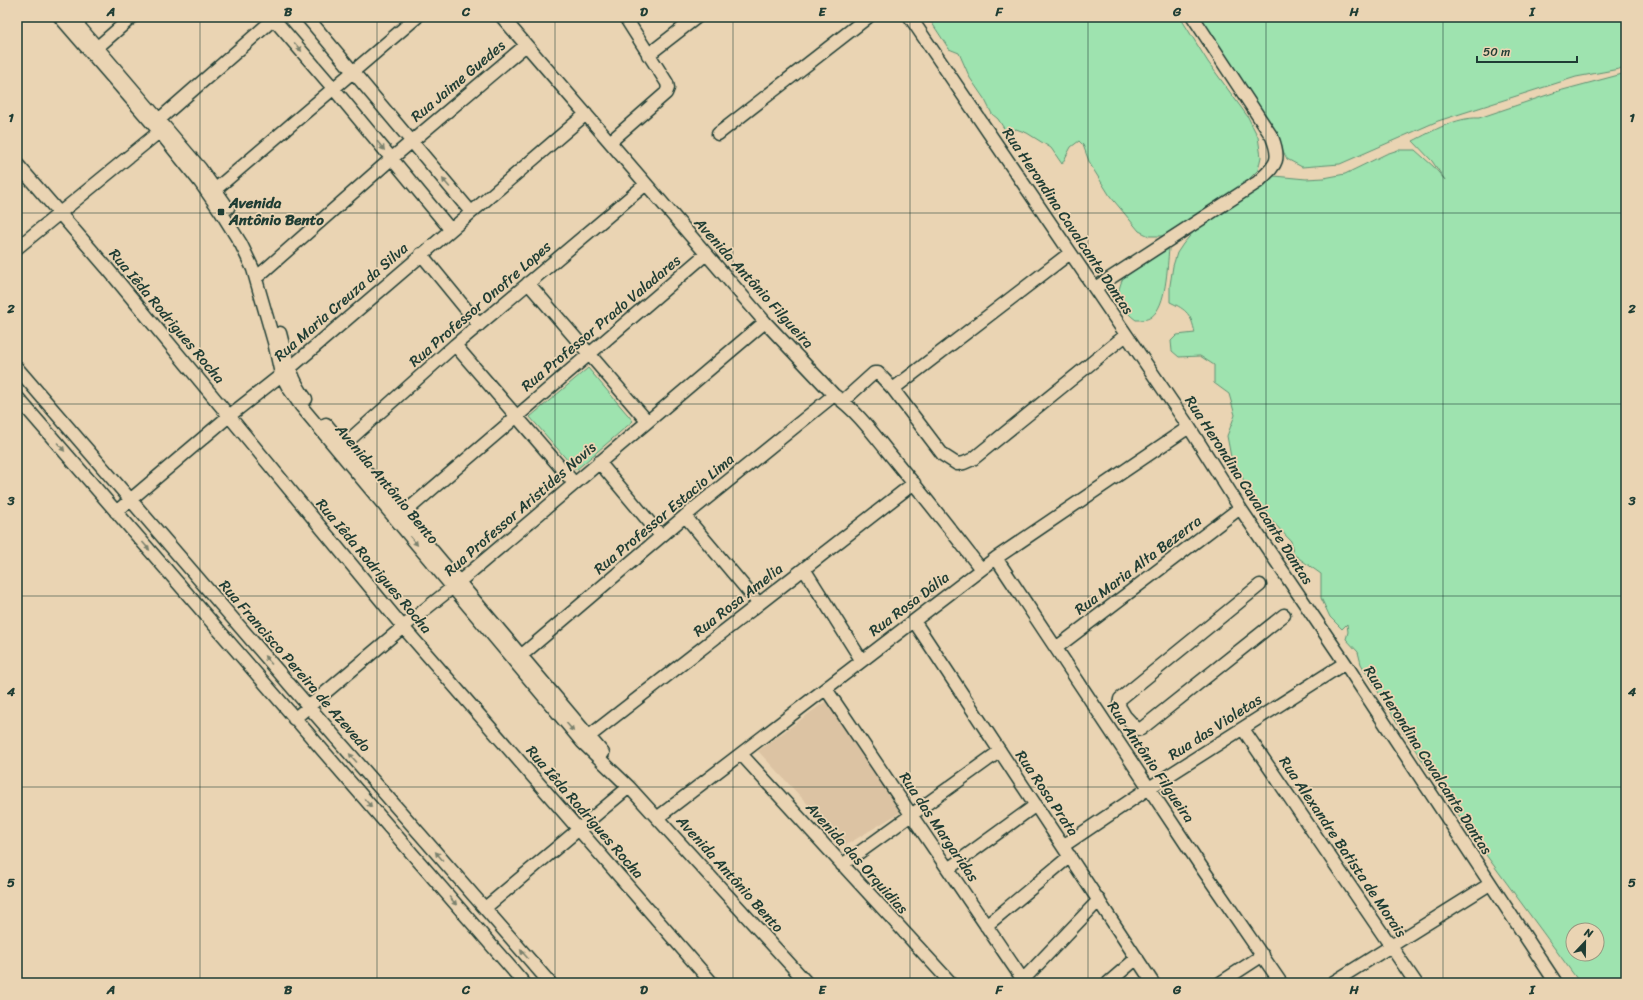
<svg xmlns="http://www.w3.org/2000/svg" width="1643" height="1000" font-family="Sriracha,sans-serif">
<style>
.built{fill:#dcc3a3}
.green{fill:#9ee3af;stroke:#5e9072;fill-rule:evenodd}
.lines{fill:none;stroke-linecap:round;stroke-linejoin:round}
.minor-casing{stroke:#1f3d34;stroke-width:15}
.minor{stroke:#ead4b3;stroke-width:12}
.oneway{fill:#7a816d}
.grid{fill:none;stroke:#1f3d34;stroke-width:1;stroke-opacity:0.55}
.poi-dot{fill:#1f3d34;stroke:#ead4b3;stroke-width:1.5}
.labels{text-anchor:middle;stroke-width:3.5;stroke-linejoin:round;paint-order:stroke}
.street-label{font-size:15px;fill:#1f3d34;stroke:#ead4b3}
.poi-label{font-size:15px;font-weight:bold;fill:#1f3d34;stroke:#ead4b3;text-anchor:start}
.neatline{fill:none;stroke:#1f3d34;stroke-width:1.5}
.grid-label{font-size:13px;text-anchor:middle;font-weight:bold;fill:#1f3d34}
</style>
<rect width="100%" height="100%" fill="#ead4b3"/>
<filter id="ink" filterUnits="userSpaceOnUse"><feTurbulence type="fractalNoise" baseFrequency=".025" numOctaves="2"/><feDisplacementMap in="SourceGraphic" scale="8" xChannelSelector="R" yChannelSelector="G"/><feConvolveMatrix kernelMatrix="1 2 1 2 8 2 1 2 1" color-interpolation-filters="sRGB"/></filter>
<g filter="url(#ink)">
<path class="built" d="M 826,701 L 909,807 L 846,845 L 758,751 Z"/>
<path class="green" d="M 928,17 L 1180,17 L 1208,62 L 1248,117 L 1258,137 L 1261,157 L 1258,170 L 1245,183 L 1166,236 L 1149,236 L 1139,231 L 1110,196 L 1090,164 L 1083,145 L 1079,141 L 1071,147 L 1062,164 L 1051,148 L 1027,133 L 1016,129 L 1007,133 L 998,119 L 992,114 L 985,100 L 970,78 L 959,53 L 949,49 Z
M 1195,17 L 1626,17 L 1626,66 L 1619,69 L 1576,77 L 1438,121 L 1340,164 L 1302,167 L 1287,159 L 1281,147 Z
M 1626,73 L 1626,983 L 1580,983 L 1478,844 L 1400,727 L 1361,664 L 1358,652 L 1346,639 L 1348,632 L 1347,624 L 1342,629 L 1330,617 L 1321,598 L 1321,574 L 1293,554 L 1291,541 L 1268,517 L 1253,497 L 1231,457 L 1227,436 L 1235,415 L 1229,394 L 1214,383 L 1214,365 L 1200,356 L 1179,357 L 1172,351 L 1171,341 L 1177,335 L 1195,333 C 1191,314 1187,310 1170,302 L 1170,285 L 1173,266 L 1177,253 L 1183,244 L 1195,230 L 1274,176 L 1306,179 L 1324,178 L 1345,174 L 1386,154 L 1398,150 L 1415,150 L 1433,166 L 1445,180 L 1432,161 L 1413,141 C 1433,131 1456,117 1479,118 L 1559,91 ZM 1573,930 L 1597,930 L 1597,954 L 1573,954 Z
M 1169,249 C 1167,266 1167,306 1151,317 C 1147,320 1141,320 1136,320 C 1125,312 1115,300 1120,286 C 1122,280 1123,276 1127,272 C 1137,264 1157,255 1169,249 Z
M 588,368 L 633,421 L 576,470 L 530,417 Z"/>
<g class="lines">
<defs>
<path id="minor" d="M 60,17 L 159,131 L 200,182 L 221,212 L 241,244 L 253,269 L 274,342 L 281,374 L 288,387 L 301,406 L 582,742 L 629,787 L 807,983
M 71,17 L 200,168 L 228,208
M 272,17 L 334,89 L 450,229
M 307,17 L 471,212
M 502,17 L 765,322 L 834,395 C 856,410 872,432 888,452 C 920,491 951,530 981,569
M 910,17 L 1189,427 L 1240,508 L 1345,663 L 1556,983
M 92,52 L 132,17
M 648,55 L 697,17
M 154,124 L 276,17
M 718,134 L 868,17
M 610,142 L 666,93 L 668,88 L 667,83 L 625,17
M 17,164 L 107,268 L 403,627 L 712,983
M 210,194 L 417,17
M 17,248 L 165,127
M 421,254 L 479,325
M 256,278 L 391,159 L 526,45
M 528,283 L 647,421
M 1095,288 L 1258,182 C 1275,165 1282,162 1272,137 L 1193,17
M 280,333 C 286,356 291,380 306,399
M 455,345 L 574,483
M 17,368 L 309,707 L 550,983
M 893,389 L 1070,253
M 17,397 L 524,983
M 843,401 L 874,373 L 878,373 L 893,389 L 943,455 L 957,464 L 964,463 L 973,459 L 1126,335
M 326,424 L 603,753
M 338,450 L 455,345 L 646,184
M 599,462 L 661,536
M 116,512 L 229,416 L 290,368 L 586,114
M 685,516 L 759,604
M 397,519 L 706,254
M 996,558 L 1202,868 L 1281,983
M 804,569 L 862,661
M 1260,585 L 1120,699 L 1119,706 L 1125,716 L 1137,729 L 1141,729 L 1284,615
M 914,621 L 1153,983
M 1056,648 L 1240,508
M 516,660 L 685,516 L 834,395
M 826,689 L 1025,983
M 294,719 L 403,627 L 453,587 L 765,322
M 1243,729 L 1416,983
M 583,741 L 914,483
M 741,754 L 951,983
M 657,818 L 996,558 L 1189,427
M 1063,846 L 1149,788 L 1345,663
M 842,865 L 1000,751
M 948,869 L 1036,805
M 485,908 L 629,787
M 986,926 L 1070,856
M 1020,983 L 1099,900
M 1108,983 L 1137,958
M 1220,983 L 1263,955
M 1332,983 L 1490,884"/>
</defs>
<use href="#minor" class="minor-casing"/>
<use href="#minor" class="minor"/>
</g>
<defs><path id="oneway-solid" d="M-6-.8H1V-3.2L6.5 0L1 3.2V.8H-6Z"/></defs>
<g class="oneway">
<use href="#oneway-solid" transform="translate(298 47) rotate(49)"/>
<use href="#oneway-solid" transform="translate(381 146) rotate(51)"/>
<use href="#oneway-solid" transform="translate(446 183) rotate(-130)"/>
<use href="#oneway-solid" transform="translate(61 447) rotate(49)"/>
<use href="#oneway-solid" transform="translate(414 541) rotate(50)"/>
<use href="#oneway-solid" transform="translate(146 546) rotate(49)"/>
<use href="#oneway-solid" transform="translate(268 660) rotate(-131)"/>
<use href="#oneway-solid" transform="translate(570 727) rotate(50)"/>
<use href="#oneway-solid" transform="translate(353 758) rotate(-131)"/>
<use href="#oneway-solid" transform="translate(368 803) rotate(49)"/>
<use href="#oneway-solid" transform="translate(439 856) rotate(-131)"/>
<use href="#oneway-solid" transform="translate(453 901) rotate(49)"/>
<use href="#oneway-solid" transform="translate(524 954) rotate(-131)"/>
</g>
</g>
<path class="grid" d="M 200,17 L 200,983M 377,17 L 377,983M 555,17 L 555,983M 733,17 L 733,983M 910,17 L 910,983M 1088,17 L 1088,983M 1266,17 L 1266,983M 1443,17 L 1443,983M 17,213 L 1626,213M 17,404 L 1626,404M 17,596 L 1626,596M 17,787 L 1626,787"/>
<rect class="poi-dot" x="217" y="208" width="8" height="8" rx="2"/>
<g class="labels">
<g class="street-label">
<text transform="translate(458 81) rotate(-40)" y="5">Rua Jaime Guedes</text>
<text transform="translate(1068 221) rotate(56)" y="5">Rua Herondina Cavalcante Dantas</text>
<text transform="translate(754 283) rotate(48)" y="5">Avenida Antônio Filgueira</text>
<text transform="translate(341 302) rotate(-41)" y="5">Rua Maria Creuza da Silva</text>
<text transform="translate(480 304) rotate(-41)" y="5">Rua Professor Onofre Lopes</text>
<text transform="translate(167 316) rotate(50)" y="5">Rua Iêda Rodrigues Rocha</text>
<text transform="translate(601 323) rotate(-40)" y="5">Rua Professor Prado Valadares</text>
<text transform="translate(387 484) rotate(50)" y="5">Avenida Antônio Bento</text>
<text transform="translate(1249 490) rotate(57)" y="5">Rua Herondina Cavalcante Dantas</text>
<text transform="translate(520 509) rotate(-41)" y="5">Rua Professor Aristides Novis</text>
<text transform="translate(664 514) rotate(-40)" y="5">Rua Professor Estacio Lima</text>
<text transform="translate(1138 565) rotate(-37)" y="5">Rua Maria Alta Bezerra</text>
<text transform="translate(374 566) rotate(50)" y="5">Rua Iêda Rodrigues Rocha</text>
<text transform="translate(738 600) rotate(-38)" y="5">Rua Rosa Amelia</text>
<text transform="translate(909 604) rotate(-37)" y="5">Rua Rosa Dália</text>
<text transform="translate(295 666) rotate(49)" y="5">Rua Francisco Pereira de Azevedo</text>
<text transform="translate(1215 727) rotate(-33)" y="5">Rua das Violetas</text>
<text transform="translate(1428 760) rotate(57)" y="5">Rua Herondina Cavalcante Dantas</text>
<text transform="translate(1151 762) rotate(56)" y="5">Rua Antônio Filgueira</text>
<text transform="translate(1047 793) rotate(56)" y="5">Rua Rosa Prata</text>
<text transform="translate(585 812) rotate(49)" y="5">Rua Iêda Rodrigues Rocha</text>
<text transform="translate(939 827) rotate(56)" y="5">Rua das Margaridas</text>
<text transform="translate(1343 847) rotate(56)" y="5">Rua Alexandre Batista de Morais</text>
<text transform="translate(857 858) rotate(48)" y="5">Avenida das Orquidias</text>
<text transform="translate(730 874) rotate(48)" y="5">Avenida Antônio Bento</text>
</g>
<g class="poi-label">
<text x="229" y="208">Avenida<tspan x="229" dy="17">Antônio Bento</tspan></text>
</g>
</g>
<rect width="1643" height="1000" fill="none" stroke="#ead4b3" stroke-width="44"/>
<g transform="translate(1585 942) rotate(22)"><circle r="19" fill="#ead4b3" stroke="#999880"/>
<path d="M0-3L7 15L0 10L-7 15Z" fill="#1f3d34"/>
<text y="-6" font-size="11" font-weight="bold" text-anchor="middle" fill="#1f3d34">N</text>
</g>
<path d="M1477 56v6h100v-6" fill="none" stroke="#1f3d34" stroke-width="2"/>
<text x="1483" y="56" font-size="12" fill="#1f3d34" stroke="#ead4b3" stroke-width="3" paint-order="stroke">50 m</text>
<rect x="22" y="22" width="1599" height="956" class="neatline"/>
<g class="grid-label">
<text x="111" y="16">A</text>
<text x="288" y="16">B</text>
<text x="466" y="16">C</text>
<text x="644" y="16">D</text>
<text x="822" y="16">E</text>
<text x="999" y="16">F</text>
<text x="1177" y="16">G</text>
<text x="1354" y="16">H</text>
<text x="1532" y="16">I</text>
<text x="11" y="122">1</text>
<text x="1632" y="122">1</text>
<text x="11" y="313">2</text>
<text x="1632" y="313">2</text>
<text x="11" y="505">3</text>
<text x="1632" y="505">3</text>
<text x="11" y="696">4</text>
<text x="1632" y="696">4</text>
<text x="11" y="887">5</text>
<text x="1632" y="887">5</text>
<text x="111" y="994">A</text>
<text x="288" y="994">B</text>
<text x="466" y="994">C</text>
<text x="644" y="994">D</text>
<text x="822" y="994">E</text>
<text x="999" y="994">F</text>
<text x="1177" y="994">G</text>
<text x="1354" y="994">H</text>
<text x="1532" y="994">I</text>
</g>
</svg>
